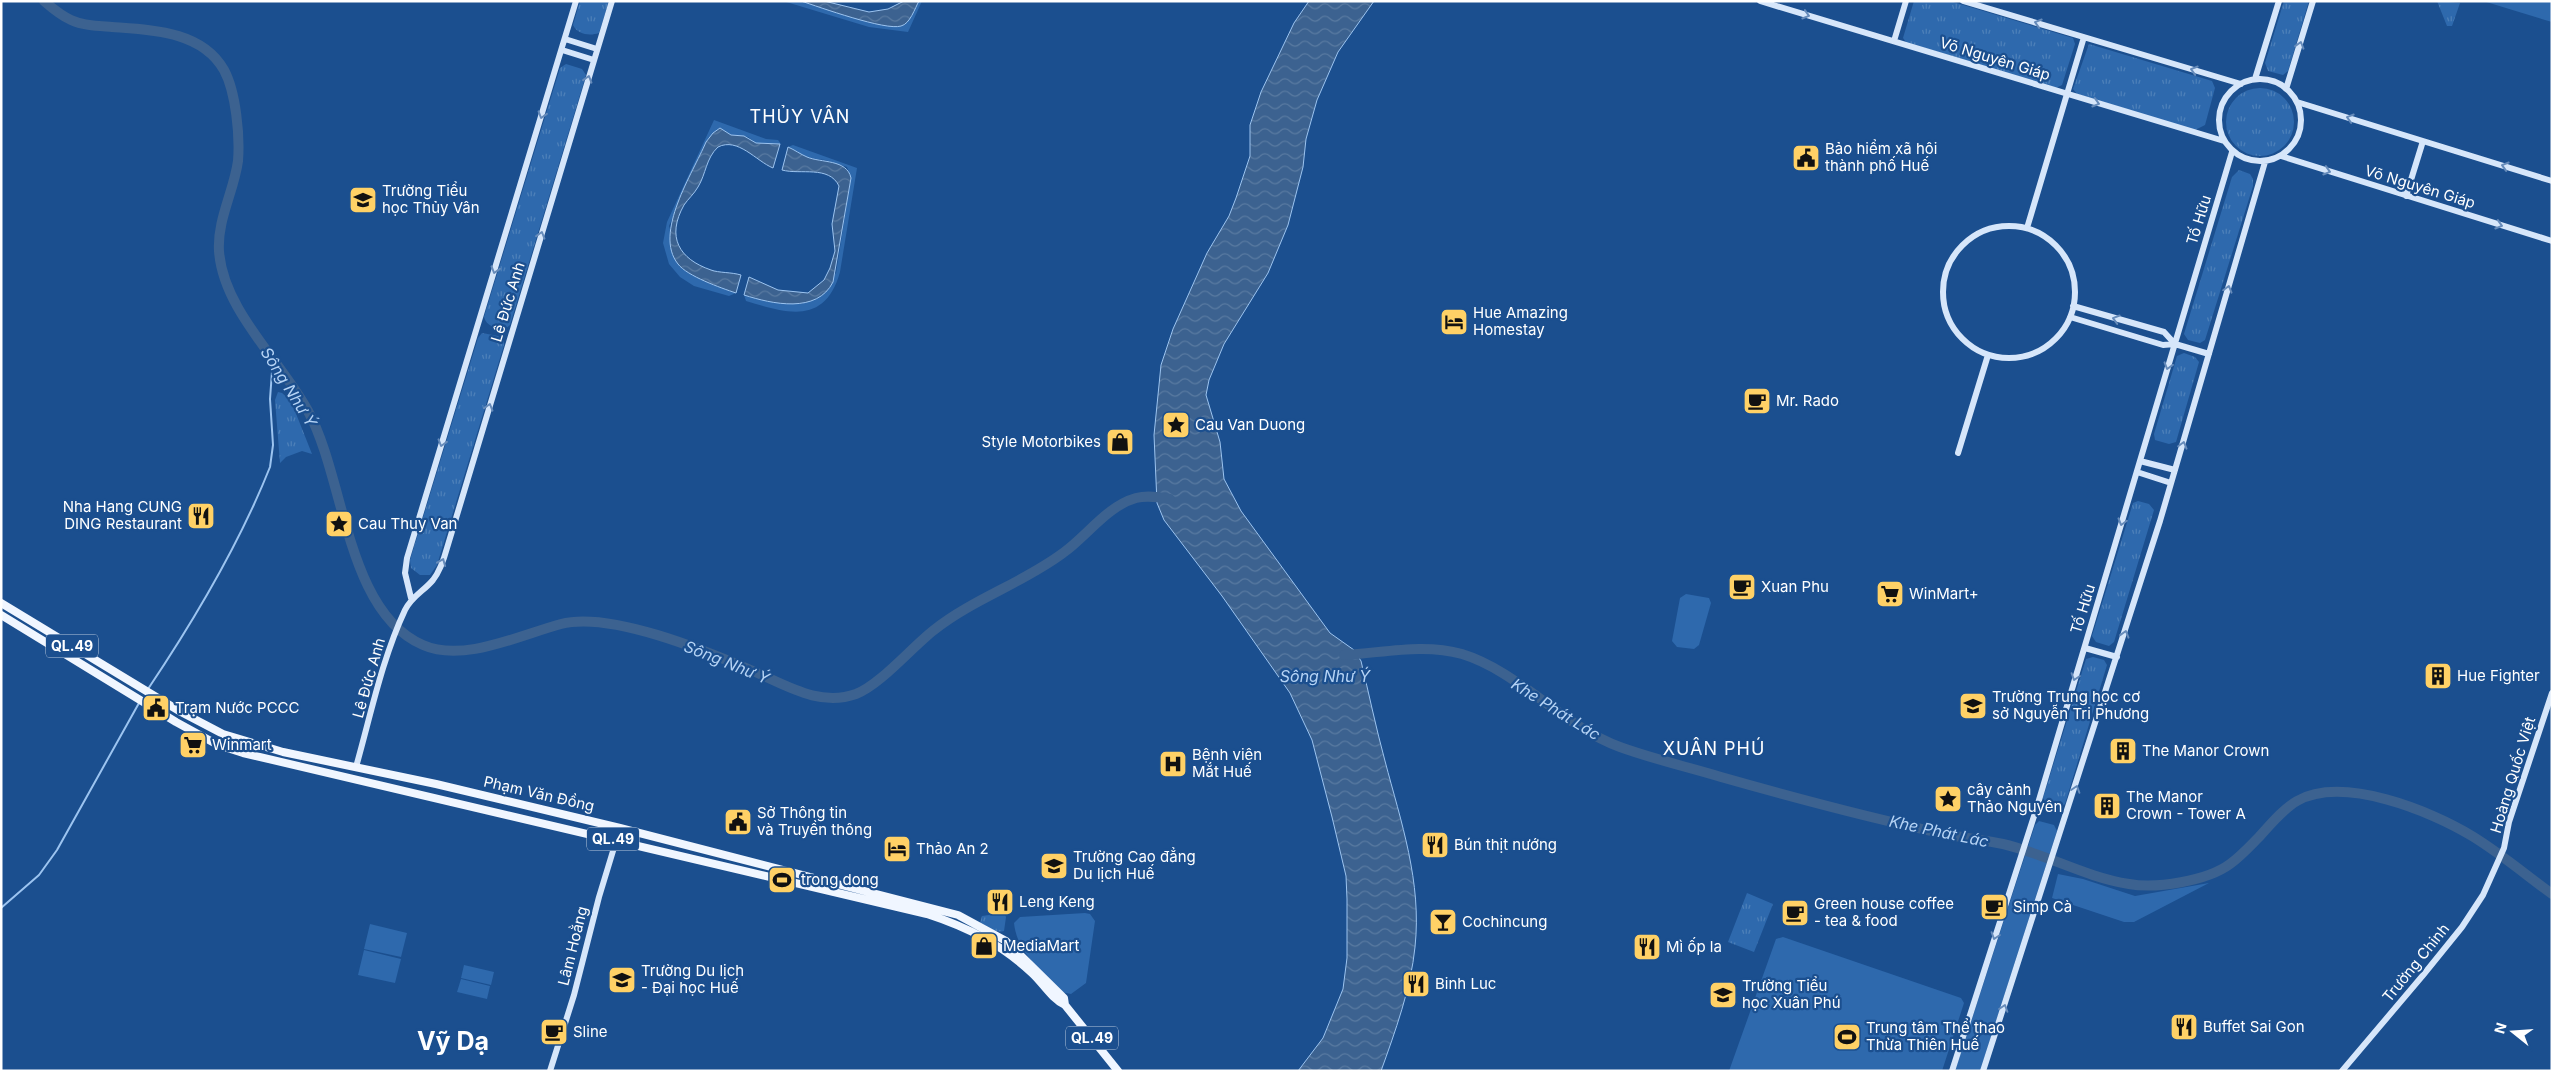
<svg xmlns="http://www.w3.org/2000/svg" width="2553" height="1072" font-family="Inter,sans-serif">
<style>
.grass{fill:url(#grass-tufts)}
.green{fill:#2e69ad}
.water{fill:url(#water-waves);stroke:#9cc4f0}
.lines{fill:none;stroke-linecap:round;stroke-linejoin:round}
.stream{stroke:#9cc4f0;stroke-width:2}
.river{stroke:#3c6290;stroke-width:10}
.secondary{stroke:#d6e6fa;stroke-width:6}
.primary{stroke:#f0f6ff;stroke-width:8}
.oneway{stroke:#668bba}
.labels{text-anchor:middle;stroke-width:4.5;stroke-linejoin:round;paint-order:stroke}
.shield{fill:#1b4f8f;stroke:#bbcadd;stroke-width:1}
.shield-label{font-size:14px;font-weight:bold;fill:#fff}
.street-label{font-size:15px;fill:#fff;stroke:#1b4f8f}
.poi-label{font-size:15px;fill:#fff;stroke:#1b4f8f;text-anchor:start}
.water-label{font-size:16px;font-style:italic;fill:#b5d3f5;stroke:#1b4f8f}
.quarter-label{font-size:18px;letter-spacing:1px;fill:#fff;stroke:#1b4f8f}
.town-label{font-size:25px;font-weight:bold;fill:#fff;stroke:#1b4f8f}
</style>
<defs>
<pattern id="grass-tufts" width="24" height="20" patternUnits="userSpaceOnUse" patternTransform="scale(1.25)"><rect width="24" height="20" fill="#2e69ad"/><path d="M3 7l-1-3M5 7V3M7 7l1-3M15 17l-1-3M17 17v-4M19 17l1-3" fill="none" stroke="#4d80b9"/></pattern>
<pattern id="water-waves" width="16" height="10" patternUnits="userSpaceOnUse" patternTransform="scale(1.25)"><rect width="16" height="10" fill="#3c6290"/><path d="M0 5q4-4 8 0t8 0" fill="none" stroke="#597aa1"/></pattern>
</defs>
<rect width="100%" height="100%" fill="#1b4f8f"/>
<path class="grass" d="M 580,1 L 609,1 L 599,33 C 590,36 578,35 573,25 Z
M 1914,1 L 1950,1 L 2073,38 L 2075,44 L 2062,85 L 2056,88 L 1906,42 L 1903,38 Z
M 2284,1 L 2309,1 L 2288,71 L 2283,75 L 2268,71 L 2265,63 Z
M 2437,1 L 2460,3 L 2452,26 L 2447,26 Z
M 2089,44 L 2212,81 L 2215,88 L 2205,125 L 2195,130 L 2077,94 L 2073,89 Z
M 566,64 L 582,69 L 586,75 L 510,325 L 505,329 C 497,329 486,326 484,317 L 560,68 Z
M2226 122a34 34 0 1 1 68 0a34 34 0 1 1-68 0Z
M 2239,170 L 2250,174 L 2253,179 L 2253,186 L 2205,340 L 2200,343 L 2188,340 L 2184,334 L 2232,177 Z
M 482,333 L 498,336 L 504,341 L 504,345 L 437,565 L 430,575 L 420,575 L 411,568 L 410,560 L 478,338 Z
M 2184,353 L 2195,357 L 2199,362 L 2176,442 L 2169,444 L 2155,440 L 2154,434 L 2177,356 Z
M 278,392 L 282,393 L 291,401 L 312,454 L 302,451 L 286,457 L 280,463 L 275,400 Z
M 2138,501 L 2149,504 L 2154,510 L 2114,642 L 2109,646 L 2096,642 L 2092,636 L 2133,503 Z
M 2093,657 L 2104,660 L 2107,665 L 2065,804 L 2061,807 L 2046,803 L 2043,798 L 2086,659 Z
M 1747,893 L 1773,904 L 1754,952 L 1728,942 Z
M 1004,913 L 1006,917 L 1004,931 C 996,933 985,929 980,923 L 982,916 Z"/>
<path class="green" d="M 783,1 L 801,1 L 875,23 L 909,18 L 919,1 L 922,1 L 908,32 L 869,27 Z
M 2483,1 L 2552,1 L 2552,22 L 2545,20 Z
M 714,120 L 766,139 L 778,140 L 781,144 L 756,143 L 748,137 L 731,135 L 720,128 L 706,142 L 669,226 L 683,269 L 713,285 L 736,293 L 729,296 L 694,286 L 680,277 L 669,264 L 663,243 L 667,222 Z
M 793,145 L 857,168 L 840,272 C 825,326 786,313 746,301 L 744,295 L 767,301 L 802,304 L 836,273 L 851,178 L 847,167 L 825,160 L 808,158 L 788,147 Z
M 1686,594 L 1709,598 L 1711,603 L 1699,645 L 1694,649 L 1677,647 L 1672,641 L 1680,598 Z
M 2039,821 L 2054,825 L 2057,831 L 1980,1071 L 1955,1071 L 2035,825 Z
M 2058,874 L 2083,879 L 2135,896 L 2209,883 L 2134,922 L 2124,922 L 2052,898 Z
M 1085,913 L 1090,914 L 1095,921 L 1086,983 L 1071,994 L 1061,992 C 1042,971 1017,953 1014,923 L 1020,917 Z
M 370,924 L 407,933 L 401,957 L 364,949 Z
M 1783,937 L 1961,998 L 1964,1003 L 1942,1071 L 1729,1071 L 1776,939 Z
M 364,950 L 401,959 L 395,983 L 358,975 Z
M 464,965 L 494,972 L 491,985 L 461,978 Z
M 461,979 L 490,986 L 487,999 L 457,992 Z"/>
<path class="water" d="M 801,1 L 824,1 L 869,12 L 888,9 L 904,1 L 919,1 C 915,8 910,24 901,26 C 886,31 819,7 801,1 Z
M 1309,1 L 1374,1 L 1338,52 L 1317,100 L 1306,139 L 1303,167 L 1288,225 L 1268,273 L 1224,344 L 1209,380 L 1206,395 L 1220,442 L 1224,479 L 1241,511 L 1330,633 L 1354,650 L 1361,661 C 1369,694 1376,728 1385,761 C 1401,822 1422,882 1415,947 C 1411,988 1395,1032 1381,1071 L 1298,1071 L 1323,1038 L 1343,989 L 1347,958 L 1347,899 L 1346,876 L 1332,817 L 1312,740 L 1290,693 L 1222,596 L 1164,520 L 1157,503 L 1154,435 L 1161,365 L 1173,329 L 1207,253 L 1229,216 L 1236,198 L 1250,156 L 1250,125 L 1261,92 L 1294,23 Z
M 720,128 L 731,135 L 744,136 L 756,143 L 780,144 L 773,168 C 756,161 738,137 718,147 C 706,158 706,174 698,187 C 694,194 688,199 684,205 C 666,237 679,259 711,270 C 719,273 731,272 741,275 L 736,293 C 721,288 687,276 678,264 C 653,233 693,173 706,142 L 713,133 Z
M 788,147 C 795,150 800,154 807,157 C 821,163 847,159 851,178 L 833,282 C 817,314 772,304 744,295 L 749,277 L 778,290 L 808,293 L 824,280 L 830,268 L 835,251 L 832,224 L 839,186 C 829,165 800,175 782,170 Z"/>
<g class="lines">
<path class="stream" d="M 148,689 C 195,619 239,545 270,467 L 273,445 L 270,399 L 273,358
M 1,908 L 39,875 L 57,850 L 139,703"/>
<path class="river" d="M 44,1 C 52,8 62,16 71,20 C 84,26 99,26 112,27 C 152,30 202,31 224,70 C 236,92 240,136 238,161 C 234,191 217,220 219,251 C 223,310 281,361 308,411 C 345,478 346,612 423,645 C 463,663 520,635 561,624 C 610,611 706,651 753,671 C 786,685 819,707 856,694 C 880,685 912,647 934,630 C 973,599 1023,583 1063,553 C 1087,536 1107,506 1136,498 C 1147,495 1159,497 1170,499
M 1344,655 C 1383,653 1423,643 1462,654 C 1518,671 1564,727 1620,747 C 1653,759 1688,767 1721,777 C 1795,798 1870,818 1945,834 C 1964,838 1984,840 2003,844 C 2046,854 2085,877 2129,884 C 2156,889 2207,881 2230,864 C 2241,856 2250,846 2259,837 C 2270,825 2283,809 2297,801 C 2343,775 2431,811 2472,836 C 2500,853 2526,875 2552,894"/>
<path class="secondary" d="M 1760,1 L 2224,141
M 1963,1 L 2241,84
M 565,39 L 597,49
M 1894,41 L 1906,1
M 562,50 L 594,60
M2219 120a41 41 0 1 1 82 0a41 41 0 1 1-82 0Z
M 2255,79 L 2279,1
M 2286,89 L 2313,1
M 2297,102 L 2552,181
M 2281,156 L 2552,241
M 2406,196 L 2423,141
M1943 292a66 66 0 1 1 132 0a66 66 0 1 1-132 0Z
M 2027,228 L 2084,37
M 2073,306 L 2164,332 L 2175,344
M 2070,317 L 2163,345 L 2175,344 L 2209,354
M 1958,453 L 1988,355
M 2140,461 L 2175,470
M 2137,472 L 2171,483
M 411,598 L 405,573 L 407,558 L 576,1
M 2085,648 L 2117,657
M 356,767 C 371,714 382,659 405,610 C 412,596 424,591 433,580 C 440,571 444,559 447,548 L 612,1
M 550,1071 L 574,995 L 599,897 L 620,828
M 1952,1071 L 2036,810 L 2232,152
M 1983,1071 L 2160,521 L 2265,162
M 2342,1071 L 2424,974 L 2462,927 L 2483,895 L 2504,848 L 2509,822 L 2552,693"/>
<path class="primary" d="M 1,603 L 181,712 L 223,734 L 283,752 L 436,784 L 620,828 L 958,915 L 1006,941 L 1064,998 L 1065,1005
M 1,615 L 176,722 L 218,745 L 243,753 L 927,914 C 967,927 1001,944 1032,973 C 1043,983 1051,998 1065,1005 L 1118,1071"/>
</g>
<defs><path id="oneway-chevron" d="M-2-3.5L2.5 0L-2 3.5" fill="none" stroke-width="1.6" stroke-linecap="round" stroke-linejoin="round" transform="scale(1.25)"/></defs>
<g class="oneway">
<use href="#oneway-chevron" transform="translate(1806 15) rotate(17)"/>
<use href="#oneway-chevron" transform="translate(2038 23) rotate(-163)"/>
<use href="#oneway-chevron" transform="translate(2300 45) rotate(-73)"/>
<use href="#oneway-chevron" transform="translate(2194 70) rotate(-163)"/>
<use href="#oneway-chevron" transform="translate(588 79) rotate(-73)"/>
<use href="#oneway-chevron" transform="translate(2096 103) rotate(17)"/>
<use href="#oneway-chevron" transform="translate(542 115) rotate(107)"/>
<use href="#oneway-chevron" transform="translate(2350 118) rotate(-163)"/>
<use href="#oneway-chevron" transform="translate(2505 166) rotate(-163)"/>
<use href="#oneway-chevron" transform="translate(2327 171) rotate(17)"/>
<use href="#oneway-chevron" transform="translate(2499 225) rotate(17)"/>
<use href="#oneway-chevron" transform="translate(541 235) rotate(-73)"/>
<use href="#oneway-chevron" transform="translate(495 270) rotate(107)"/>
<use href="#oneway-chevron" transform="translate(2228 289) rotate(-74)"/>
<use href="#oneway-chevron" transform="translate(2116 319) rotate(-164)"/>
<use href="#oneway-chevron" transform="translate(2168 366) rotate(107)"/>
<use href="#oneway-chevron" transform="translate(489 407) rotate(-73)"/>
<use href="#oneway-chevron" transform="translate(442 443) rotate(107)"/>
<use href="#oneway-chevron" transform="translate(2183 445) rotate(-74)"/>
<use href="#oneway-chevron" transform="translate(2122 522) rotate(106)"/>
<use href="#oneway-chevron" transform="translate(442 562) rotate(-68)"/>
<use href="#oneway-chevron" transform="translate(2125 634) rotate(-73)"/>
<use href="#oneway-chevron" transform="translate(2075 677) rotate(108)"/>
<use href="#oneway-chevron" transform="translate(2076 789) rotate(-72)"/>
<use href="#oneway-chevron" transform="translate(1995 936) rotate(108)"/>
<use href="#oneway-chevron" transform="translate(2004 1008) rotate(-72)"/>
</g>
<defs>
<symbol id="civic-square" viewBox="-11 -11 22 22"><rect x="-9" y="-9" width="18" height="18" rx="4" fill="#ffd166" stroke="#1b4f8f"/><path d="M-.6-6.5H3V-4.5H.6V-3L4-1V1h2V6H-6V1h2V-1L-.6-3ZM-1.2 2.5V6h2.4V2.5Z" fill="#111"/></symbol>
<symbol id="school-square" viewBox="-11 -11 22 22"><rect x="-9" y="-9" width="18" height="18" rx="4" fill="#ffd166" stroke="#1b4f8f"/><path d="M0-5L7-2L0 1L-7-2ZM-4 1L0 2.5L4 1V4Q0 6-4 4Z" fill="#111"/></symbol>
<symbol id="hotel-square" viewBox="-11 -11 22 22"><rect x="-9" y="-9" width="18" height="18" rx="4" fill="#ffd166" stroke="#1b4f8f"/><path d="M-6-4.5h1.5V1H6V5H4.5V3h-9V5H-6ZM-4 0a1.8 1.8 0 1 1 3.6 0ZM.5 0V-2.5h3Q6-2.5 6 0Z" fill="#111"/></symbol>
<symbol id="cafe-square" viewBox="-11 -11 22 22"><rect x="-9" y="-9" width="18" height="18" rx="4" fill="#ffd166" stroke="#1b4f8f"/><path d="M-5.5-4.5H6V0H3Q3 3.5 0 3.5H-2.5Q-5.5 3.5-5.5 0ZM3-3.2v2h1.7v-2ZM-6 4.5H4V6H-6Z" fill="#111"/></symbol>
<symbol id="sight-square" viewBox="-11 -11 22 22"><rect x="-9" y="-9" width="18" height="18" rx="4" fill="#ffd166" stroke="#1b4f8f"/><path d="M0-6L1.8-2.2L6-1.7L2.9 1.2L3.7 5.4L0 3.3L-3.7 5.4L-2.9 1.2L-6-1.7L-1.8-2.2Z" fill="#111"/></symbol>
<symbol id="shop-square" viewBox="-11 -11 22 22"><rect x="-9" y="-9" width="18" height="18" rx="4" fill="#ffd166" stroke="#1b4f8f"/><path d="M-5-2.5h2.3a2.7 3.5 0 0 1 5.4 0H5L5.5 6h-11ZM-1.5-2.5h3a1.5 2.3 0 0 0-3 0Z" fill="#111"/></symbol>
<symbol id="restaurant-square" viewBox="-11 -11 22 22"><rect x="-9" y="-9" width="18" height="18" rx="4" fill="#ffd166" stroke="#1b4f8f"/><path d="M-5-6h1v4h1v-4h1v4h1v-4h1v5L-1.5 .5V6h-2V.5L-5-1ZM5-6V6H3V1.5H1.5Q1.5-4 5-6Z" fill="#111"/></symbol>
<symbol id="supermarket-square" viewBox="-11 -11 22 22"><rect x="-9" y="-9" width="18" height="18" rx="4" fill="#ffd166" stroke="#1b4f8f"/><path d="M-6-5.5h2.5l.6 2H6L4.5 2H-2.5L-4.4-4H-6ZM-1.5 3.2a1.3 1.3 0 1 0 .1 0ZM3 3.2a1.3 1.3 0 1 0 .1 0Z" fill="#111"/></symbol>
<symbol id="building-square" viewBox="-11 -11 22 22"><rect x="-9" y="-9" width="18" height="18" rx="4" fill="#ffd166" stroke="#1b4f8f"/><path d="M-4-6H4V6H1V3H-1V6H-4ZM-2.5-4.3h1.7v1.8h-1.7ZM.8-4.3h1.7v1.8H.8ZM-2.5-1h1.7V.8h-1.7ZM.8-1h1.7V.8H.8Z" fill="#111"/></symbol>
<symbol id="hospital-square" viewBox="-11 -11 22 22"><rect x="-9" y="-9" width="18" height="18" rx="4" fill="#ffd166" stroke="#1b4f8f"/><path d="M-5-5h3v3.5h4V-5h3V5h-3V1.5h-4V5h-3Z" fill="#111"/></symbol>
<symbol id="university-square" viewBox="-11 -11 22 22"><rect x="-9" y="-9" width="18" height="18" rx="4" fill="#ffd166" stroke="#1b4f8f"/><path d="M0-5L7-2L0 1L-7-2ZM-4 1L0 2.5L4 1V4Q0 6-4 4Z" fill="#111"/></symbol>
<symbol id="stadium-square" viewBox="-11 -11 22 22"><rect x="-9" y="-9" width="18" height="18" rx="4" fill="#ffd166" stroke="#1b4f8f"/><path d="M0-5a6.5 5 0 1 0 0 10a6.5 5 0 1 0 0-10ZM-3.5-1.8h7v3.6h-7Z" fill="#111"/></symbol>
<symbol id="bar-square" viewBox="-11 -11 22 22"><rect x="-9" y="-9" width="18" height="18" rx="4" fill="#ffd166" stroke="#1b4f8f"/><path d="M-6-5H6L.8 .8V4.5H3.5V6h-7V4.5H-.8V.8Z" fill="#111"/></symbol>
</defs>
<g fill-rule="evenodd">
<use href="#civic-square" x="1790" y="142" width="32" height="32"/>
<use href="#school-square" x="347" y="184" width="32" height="32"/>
<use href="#hotel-square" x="1438" y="306" width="32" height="32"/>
<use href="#cafe-square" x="1741" y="385" width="32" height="32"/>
<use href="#sight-square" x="1160" y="409" width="32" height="32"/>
<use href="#shop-square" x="1104" y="426" width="32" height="32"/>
<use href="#restaurant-square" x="185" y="500" width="32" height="32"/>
<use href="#sight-square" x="323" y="508" width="32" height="32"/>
<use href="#cafe-square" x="1726" y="571" width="32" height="32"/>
<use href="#supermarket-square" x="1874" y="578" width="32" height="32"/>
<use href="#building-square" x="2422" y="660" width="32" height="32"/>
<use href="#school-square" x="1957" y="690" width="32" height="32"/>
<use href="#civic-square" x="140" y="692" width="32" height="32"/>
<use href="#supermarket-square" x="177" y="729" width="32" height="32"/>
<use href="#building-square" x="2107" y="735" width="32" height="32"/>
<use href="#hospital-square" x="1157" y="748" width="32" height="32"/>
<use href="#sight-square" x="1932" y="783" width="32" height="32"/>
<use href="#building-square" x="2091" y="790" width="32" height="32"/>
<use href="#civic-square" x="722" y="806" width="32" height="32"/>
<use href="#restaurant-square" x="1419" y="829" width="32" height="32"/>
<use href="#hotel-square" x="881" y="833" width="32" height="32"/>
<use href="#university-square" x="1038" y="850" width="32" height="32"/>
<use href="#stadium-square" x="766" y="864" width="32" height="32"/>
<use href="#restaurant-square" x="984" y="886" width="32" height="32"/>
<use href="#cafe-square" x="1978" y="891" width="32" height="32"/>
<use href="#cafe-square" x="1779" y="897" width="32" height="32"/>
<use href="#bar-square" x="1427" y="906" width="32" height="32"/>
<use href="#shop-square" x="968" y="930" width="32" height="32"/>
<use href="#restaurant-square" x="1631" y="931" width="32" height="32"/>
<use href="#university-square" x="606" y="964" width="32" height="32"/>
<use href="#restaurant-square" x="1400" y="968" width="32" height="32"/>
<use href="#school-square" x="1707" y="979" width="32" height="32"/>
<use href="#restaurant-square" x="2168" y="1011" width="32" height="32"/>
<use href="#cafe-square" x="538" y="1016" width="32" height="32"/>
<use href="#stadium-square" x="1831" y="1021" width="32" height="32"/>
</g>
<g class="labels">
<g class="shield">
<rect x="46" y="634.5" width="52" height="23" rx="4"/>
<rect x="587" y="827.5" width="52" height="23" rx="4"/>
<rect x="1066" y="1026.5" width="52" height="23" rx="4"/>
</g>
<g class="shield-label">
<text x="72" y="651">QL.49</text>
<text x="613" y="844">QL.49</text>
<text x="1092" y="1043">QL.49</text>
</g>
<g class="street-label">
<text transform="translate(1995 59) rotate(17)" y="5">Võ Nguyên Giáp</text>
<text transform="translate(2420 187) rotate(17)" y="5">Võ Nguyên Giáp</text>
<text transform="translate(2199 220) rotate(-73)" y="5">Tố Hữu</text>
<text transform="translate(508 302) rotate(-73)" y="5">Lê Đức Anh</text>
<text transform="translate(2083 609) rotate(-73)" y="5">Tố Hữu</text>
<text transform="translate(369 678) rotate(-74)" y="5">Lê Đức Anh</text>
<text transform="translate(2513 775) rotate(-73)" y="5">Hoàng Quốc Việt</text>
<text transform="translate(539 794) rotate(13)" y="5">Phạm Văn Đồng</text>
<text transform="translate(573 946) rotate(-76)" y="5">Lâm Hoằng</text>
<text transform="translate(2416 963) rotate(-51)" y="5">Trường Chinh</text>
</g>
<g class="poi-label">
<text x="1825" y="154">Bảo hiểm xã hội<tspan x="1825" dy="17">thành phố Huế</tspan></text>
<text x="382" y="196">Trường Tiểu<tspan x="382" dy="17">học Thủy Vân</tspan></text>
<text x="1473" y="318">Hue Amazing<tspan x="1473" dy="17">Homestay</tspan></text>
<text x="1776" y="406">Mr. Rado</text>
<text x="1195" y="430">Cau Van Duong</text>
<text x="1101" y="447" text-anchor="end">Style Motorbikes</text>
<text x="182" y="512" text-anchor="end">Nha Hang CUNG<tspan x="182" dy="17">DING Restaurant</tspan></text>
<text x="358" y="529">Cau Thuy Van</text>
<text x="1761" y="592">Xuan Phu</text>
<text x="1909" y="599">WinMart+</text>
<text x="2457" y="681">Hue Fighter</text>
<text x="1992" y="702">Trường Trung học cơ<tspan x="1992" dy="17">sở Nguyễn Tri Phương</tspan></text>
<text x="175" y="713">Trạm Nước PCCC</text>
<text x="212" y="750">Winmart</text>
<text x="2142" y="756">The Manor Crown</text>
<text x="1192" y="760">Bệnh viện<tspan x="1192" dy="17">Mắt Huế</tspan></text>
<text x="1967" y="795">cây cảnh<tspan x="1967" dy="17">Thảo Nguyên</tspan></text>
<text x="2126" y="802">The Manor<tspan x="2126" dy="17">Crown - Tower A</tspan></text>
<text x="757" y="818">Sở Thông tin<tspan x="757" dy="17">và Truyền thông</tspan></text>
<text x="1454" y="850">Bún thịt nướng</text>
<text x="916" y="854">Thảo An 2</text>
<text x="1073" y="862">Trường Cao đẳng<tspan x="1073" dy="17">Du lịch Huế</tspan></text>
<text x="801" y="885">trong dong</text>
<text x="1019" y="907">Leng Keng</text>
<text x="1814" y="909">Green house coffee<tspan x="1814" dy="17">- tea &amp; food</tspan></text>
<text x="2013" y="912">Simp Cà</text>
<text x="1462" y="927">Cochincung</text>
<text x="1003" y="951">MediaMart</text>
<text x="1666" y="952">Mì ốp la</text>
<text x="641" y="976">Trường Du lịch<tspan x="641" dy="17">- Đại học Huế</tspan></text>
<text x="1435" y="989">Binh Luc</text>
<text x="1742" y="991">Trường Tiểu<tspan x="1742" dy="17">học Xuân Phú</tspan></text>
<text x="2203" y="1032">Buffet Sai Gon</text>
<text x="1866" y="1033">Trung tâm Thể thao<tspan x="1866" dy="17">Thừa Thiên Huế</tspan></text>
<text x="573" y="1037">Sline</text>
</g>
<g class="water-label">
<text transform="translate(289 387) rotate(58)" y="6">Sông Như Ý</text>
<text transform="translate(727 662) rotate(22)" y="6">Sông Như Ý</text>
<text x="1325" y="682">Sông Như Ý</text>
<text transform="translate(1556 709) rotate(32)" y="6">Khe Phát Lác</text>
<text transform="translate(1939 831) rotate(12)" y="6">Khe Phát Lác</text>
</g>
<g class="quarter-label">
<text x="800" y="123">THỦY VÂN</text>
<text x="1714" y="755">XUÂN PHÚ</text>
</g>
<g class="town-label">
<text x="453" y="1050">Vỹ Dạ</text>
</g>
</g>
<rect width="2553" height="1072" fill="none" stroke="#ffffff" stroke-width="5"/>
<g transform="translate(2513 1032) rotate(287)" stroke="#1b4f8f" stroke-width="4" paint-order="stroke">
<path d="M0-4L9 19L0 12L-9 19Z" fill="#ffffff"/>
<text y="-8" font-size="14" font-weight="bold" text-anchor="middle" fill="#ffffff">N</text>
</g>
</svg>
